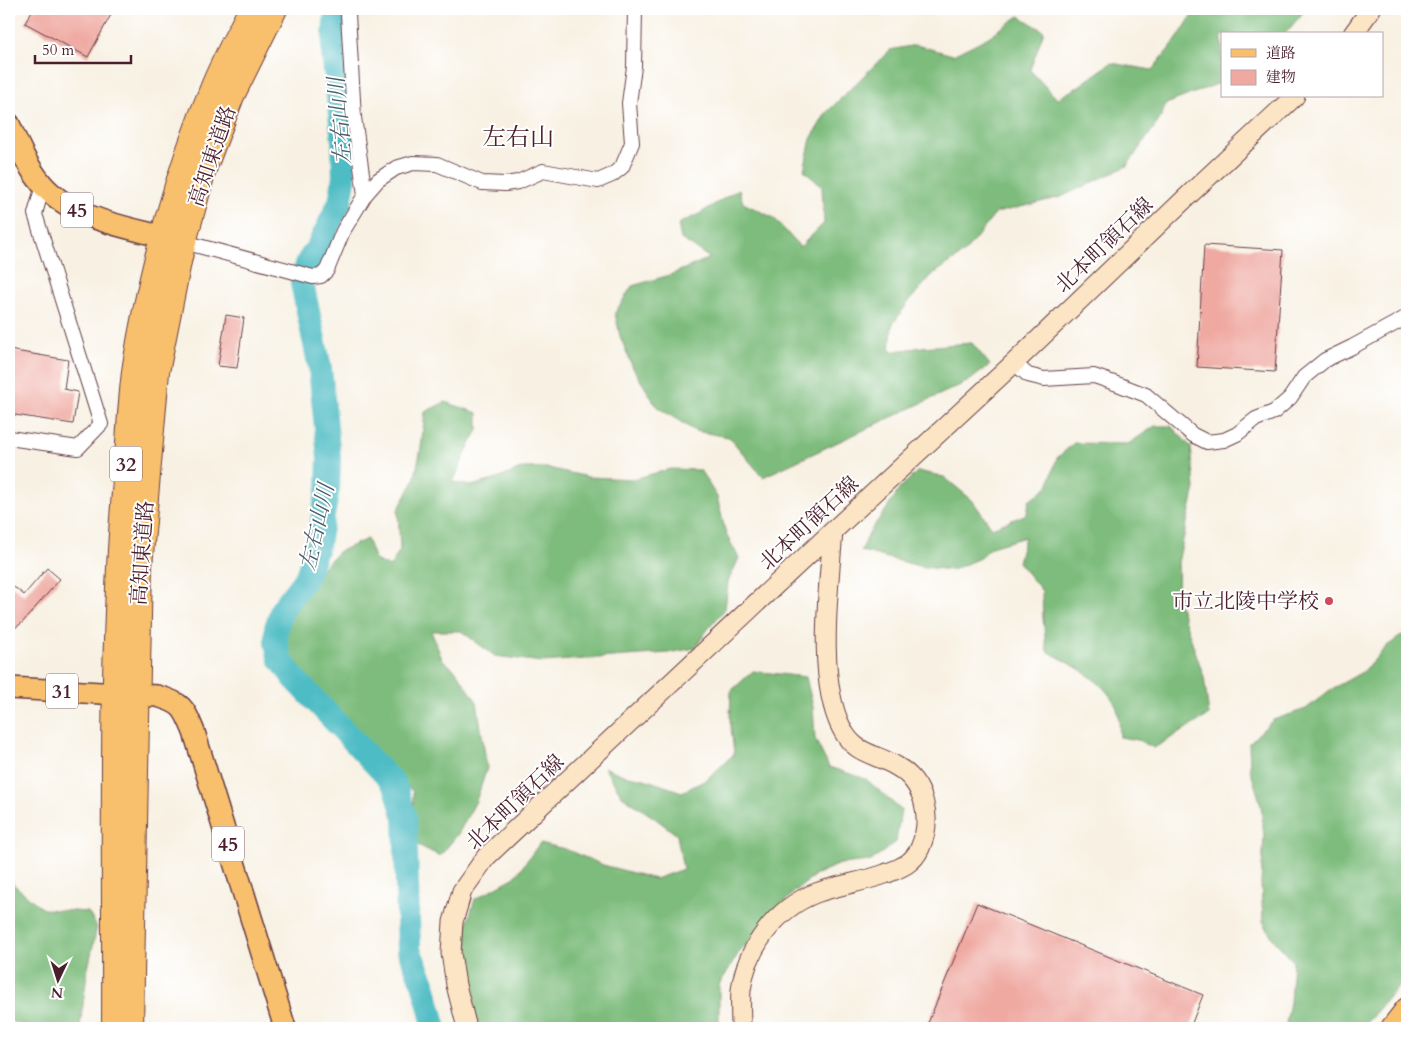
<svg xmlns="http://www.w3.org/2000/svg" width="1416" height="1037" font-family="Cardo,'Noto Serif JP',serif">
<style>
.forest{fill:#7dbc7c;stroke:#646e54}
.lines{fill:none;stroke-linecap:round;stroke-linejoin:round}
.river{stroke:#4ebcc4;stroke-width:24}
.building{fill:#efa9a1}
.street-casing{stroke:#643e47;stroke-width:16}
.secondary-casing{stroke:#643e47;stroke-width:21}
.primary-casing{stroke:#643e47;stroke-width:24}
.highway-casing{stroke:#643e47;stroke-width:26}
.street{stroke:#fff;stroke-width:14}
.secondary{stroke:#fce5c4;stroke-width:19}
.primary{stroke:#f8bf6c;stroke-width:21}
.highway{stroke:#f8bf6c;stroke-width:24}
.poi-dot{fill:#d1495b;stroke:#fff;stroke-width:2}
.labels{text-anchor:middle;stroke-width:4;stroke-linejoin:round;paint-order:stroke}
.shield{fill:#fff;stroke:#80626b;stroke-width:1}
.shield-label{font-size:20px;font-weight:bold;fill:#4a1f2b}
.street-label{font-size:21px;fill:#4a1f2b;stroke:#fff}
.poi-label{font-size:21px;fill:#4a1f2b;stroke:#fff;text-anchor:end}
.water-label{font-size:22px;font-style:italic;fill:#4c5e68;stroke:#fff}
.quarter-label{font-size:24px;fill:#4a1f2b;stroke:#fff}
</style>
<rect width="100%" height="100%" fill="#fff"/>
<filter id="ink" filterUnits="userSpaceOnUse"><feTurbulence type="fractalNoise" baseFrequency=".02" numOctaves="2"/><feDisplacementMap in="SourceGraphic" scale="10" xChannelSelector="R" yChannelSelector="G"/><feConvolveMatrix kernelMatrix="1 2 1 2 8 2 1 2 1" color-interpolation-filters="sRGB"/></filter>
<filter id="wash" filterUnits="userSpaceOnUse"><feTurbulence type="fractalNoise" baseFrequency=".0096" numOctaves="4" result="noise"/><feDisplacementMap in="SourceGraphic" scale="20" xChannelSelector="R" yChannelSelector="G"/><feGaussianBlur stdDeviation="1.12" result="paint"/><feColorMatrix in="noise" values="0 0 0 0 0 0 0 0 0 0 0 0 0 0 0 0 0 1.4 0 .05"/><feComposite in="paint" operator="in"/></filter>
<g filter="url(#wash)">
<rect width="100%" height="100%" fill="#f8f1e3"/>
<path class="forest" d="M 1196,9 L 1306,9 L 1285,34 L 1222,34 L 1222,82 L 1166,104 L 1160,119 L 1127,166 L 1061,197 L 996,213 L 964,253 L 932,275 L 910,300 L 892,325 L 890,352 L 922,347 L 972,343 L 990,365 L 969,381 L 763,477 L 729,437 L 695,431 L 657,407 L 633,368 L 620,336 L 615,313 L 632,286 L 670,275 L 710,258 L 681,239 L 678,224 L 699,214 L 739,189 L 743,203 L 774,218 L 800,247 L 824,223 L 822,187 L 804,170 L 811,139 L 826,113 L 890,50 L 916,45 L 953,55 L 987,38 L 1019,16 L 1044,31 L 1030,70 L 1057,99 L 1076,88 L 1111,63 L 1152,70 L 1177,39 Z
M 445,402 L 478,413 L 478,430 L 468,448 L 453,482 L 471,486 L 497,479 L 523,468 L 548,468 L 588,477 L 634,479 L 670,469 L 700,470 L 717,497 L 726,534 L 739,558 L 728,582 L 725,609 L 708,629 L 695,648 L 668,653 L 542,662 L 495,656 L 461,631 L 431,631 L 442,659 L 456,671 L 477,702 L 487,768 L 476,801 L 458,834 L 440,856 L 414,843 L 413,792 L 300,672 L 289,655 L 284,629 L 317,574 L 338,552 L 367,539 L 375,560 L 390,567 L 400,550 L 398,510 L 414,481 L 421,448 L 425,412 Z
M 1155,426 L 1171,426 L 1191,447 L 1195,488 L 1178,562 L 1179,604 L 1204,677 L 1209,715 L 1154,748 L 1138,740 L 1120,737 C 1119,728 1120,715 1116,706 C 1104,680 1071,664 1047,651 L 1043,619 L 1042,591 L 1018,562 L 1025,537 L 991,547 L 980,558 L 952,570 L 923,567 L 861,551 L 870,531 L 886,510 L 900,488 L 918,471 L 944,477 L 972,500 L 992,528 L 1027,514 L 1029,501 L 1048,486 L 1057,458 L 1074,443 L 1128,444 Z
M 1407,632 L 1407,976 L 1362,1028 L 1287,1028 L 1286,1023 L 1290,1002 L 1293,961 L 1273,939 L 1263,921 L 1261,883 L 1264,836 L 1261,805 L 1250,769 L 1249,743 L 1273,720 L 1306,709 L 1330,690 L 1364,671 L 1387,646 Z
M 753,671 L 806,677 L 813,707 L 815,739 L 829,767 L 866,779 L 901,810 L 896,842 L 871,861 L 839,864 L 815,875 L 792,894 L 740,951 L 719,985 L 719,1028 L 482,1028 L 475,1017 L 474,976 L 465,930 L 475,899 L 515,877 L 540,843 L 565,849 L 603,865 L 655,879 L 683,869 L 677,835 L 656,819 L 622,796 L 604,767 L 623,775 L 644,779 L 682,792 L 706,780 L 734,754 L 730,719 L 731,691 Z
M 9,873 L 13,884 L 43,909 L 88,912 L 97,927 L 87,973 L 80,1028 L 34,1028 L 9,1021 Z"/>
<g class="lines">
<path class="river" d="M 336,9 L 333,53 L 343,141 L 344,180 L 340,202 L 320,243 L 306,265 L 302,283 L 320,368 L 329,458 L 328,488 L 318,543 L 307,576 L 282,609 L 276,628 L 276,643 L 280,659 L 293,677 L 395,785 L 405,818 L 409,950 L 423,983 L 435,1028"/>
</g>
<g id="blocks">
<path class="building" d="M 33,9 L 114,9 L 88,57 L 25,23 Z
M 1204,245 L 1283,250 L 1275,372 L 1197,367 Z
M 226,315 L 244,318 L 237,368 L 218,366 Z
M 9,350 L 68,360 L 64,389 L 78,392 L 73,424 L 9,414 Z
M 47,568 L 60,579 L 22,623 L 9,632 L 9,585 L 17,589 L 24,595 Z
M 977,903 L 1203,995 L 1190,1028 L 926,1028 Z"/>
</g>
</g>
<g filter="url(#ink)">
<use href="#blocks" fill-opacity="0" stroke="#643e47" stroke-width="1"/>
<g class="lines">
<defs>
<path id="street" d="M 349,9 L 348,14 L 354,117 L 365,195
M 184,242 L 313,277 L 321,276 L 327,270 L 343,231 L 365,195 L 378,180 L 396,168 L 413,163 L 437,164 L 482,183 L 505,184 L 518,182 L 543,171 L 598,181 L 612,175 L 622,167 L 632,143 L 629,103 L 634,67 L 635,9
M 1014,363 L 1028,375 L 1044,379 L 1094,376 L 1120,385 L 1146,395 L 1193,435 L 1207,442 L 1224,440 L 1237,434 L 1256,419 L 1274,412 L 1290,398 L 1304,377 L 1325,360 L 1352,347 L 1407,317
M 9,438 L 78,448 L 101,424 L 35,214 L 43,185"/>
<path id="secondary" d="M 1353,34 L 1371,9
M 467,1028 L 456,985 L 451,953 L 453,922 L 462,891 L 486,857 L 833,531 L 1014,363 L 1192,192 L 1295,96
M 741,1028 C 741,1016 740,1003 741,990 C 746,949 776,908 816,893 C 838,885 863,882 885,874 C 900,868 913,864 920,848 C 933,819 925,782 896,766 C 875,753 855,755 842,729 C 816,679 829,587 833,531"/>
<path id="primary" d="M 9,124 C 18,145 27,166 42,184 C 75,222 134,228 179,241
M 9,688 L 157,696 C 183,703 184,708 194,732 L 285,1028"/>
<path id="highway" d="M 114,1028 C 115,842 109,655 126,469 C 129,435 130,399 135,365 C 150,272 177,171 214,84 C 225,58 238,34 251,9
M 131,1028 L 140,566 L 157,372 L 180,257 L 204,169 L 232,96 L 275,9
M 1393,1028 L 1407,1010"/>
</defs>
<use href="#street" class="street-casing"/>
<use href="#secondary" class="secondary-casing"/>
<use href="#primary" class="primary-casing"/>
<use href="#highway" class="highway-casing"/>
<use href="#street" class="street"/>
<use href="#secondary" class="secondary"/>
<use href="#primary" class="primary"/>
<use href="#highway" class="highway"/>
</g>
</g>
<circle class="poi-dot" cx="1329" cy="601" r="5"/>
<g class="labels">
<g class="shield">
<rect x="61" y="192.5" width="32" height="35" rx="4"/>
<rect x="110" y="446.5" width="32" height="35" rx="4"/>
<rect x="46" y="673.5" width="32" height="35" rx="4"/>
<rect x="212" y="826.5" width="32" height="35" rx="4"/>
</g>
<g class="shield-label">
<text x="77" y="217">45</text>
<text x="126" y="471">32</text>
<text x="62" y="698">31</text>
<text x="228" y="851">45</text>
</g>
<g class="street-label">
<text transform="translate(212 156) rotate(-71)" y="7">高知東道路</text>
<text transform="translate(1104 245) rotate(-44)" y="7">北本町領石線</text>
<text transform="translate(809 523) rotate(-43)" y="7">北本町領石線</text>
<text transform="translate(142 553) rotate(-86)" y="7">高知東道路</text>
<text transform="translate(515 802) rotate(-44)" y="7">北本町領石線</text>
</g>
<g class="poi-label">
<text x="1319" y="608">市立北陵中学校</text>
</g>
<g class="water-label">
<text transform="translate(339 121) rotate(-95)" y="8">左右山川</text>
<text transform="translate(316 527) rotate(-77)" y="8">左右山川</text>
</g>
<g class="quarter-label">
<text x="518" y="145">左右山</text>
</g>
</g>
<rect width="1416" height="1037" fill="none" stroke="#fff" stroke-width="30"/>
<rect x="1221" y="32" width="162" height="65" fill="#ffffff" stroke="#b7a5aa"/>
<rect x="1231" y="49" width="25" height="8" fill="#f8bf6c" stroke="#b7a5aa"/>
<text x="1266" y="58" font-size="15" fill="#4a1f2b">道路</text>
<rect x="1231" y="70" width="25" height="15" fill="#efa9a1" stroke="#b7a5aa"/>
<text x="1266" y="82" font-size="15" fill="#4a1f2b">建物</text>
<g transform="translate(58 980) rotate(184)" stroke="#ffffff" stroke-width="4" paint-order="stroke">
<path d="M0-4L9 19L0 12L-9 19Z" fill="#4a1f2b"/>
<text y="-8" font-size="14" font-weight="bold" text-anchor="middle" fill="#4a1f2b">N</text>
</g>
<path d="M35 55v8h96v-8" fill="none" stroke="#4a1f2b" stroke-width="2.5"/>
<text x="42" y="55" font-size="15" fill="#4a1f2b" stroke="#ffffff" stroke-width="4" paint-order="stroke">50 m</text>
</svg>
